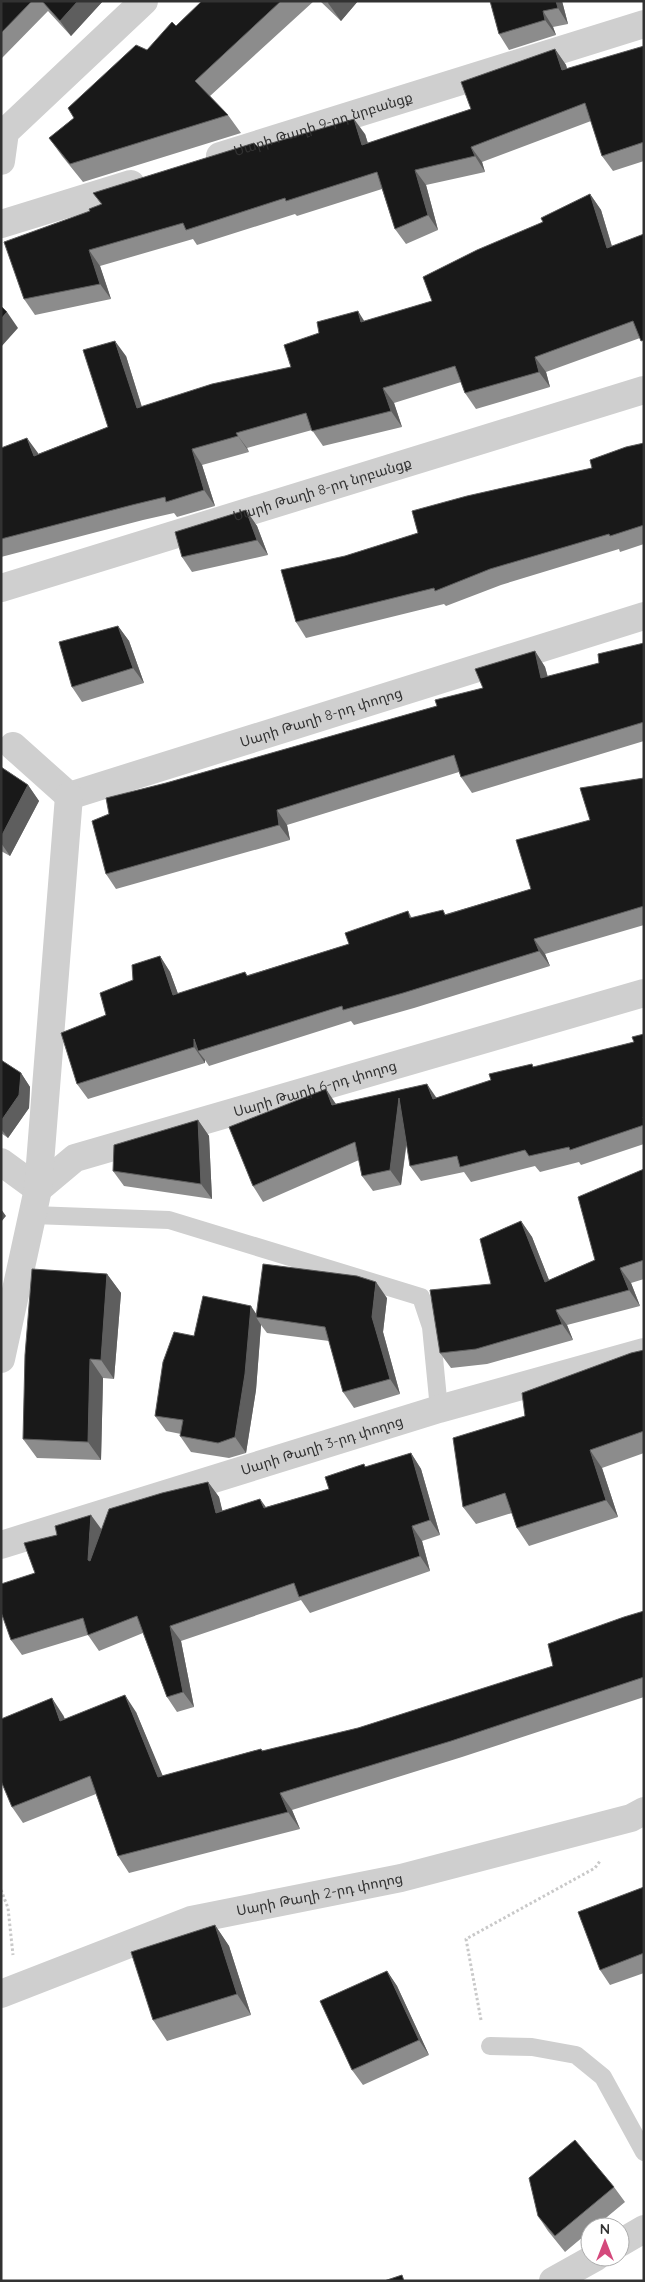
<svg xmlns="http://www.w3.org/2000/svg" width="645" height="2282" font-family="Quicksand,'Noto Sans Armenian',sans-serif">
<style>
.lines{fill:none;stroke-linecap:round;stroke-linejoin:round}
.path{stroke:#c9c9c9;stroke-width:3;stroke-dasharray:2.5 2.5;stroke-linecap:butt}
.service{stroke:#cfcfcf;stroke-width:18}
.minor{stroke:#cfcfcf;stroke-width:28}
.wall{fill:#8c8c8c}
.shaded-wall{fill:#5e5e5e}
.building{fill:#191919;stroke:#5e5e5e}
.labels{text-anchor:middle;stroke-width:5;stroke-linejoin:round;paint-order:stroke}
.street-label{font-size:14px;fill:#323232;stroke:#fff}
</style>
<rect width="100%" height="100%" fill="#fff"/>
<g class="lines">
<path class="path" d="M 1,1890 L 8,1908 L 13,1955
M 481,2020 L 466,1939 L 595,1868 L 600,1861"/>
<path class="service" d="M 33,1215 L 169,1220 L 421,1297 L 431,1327 L 439,1409
M 490,2046 L 532,2047 L 576,2055 L 603,2077 L 644,2152"/>
<g class="minor">
<path id="s1" d="M 220,156 L 644,24"/>
<path d="M 1,161 L 5,132 L 144,1"/>
<path d="M 1,224 L 131,184"/>
<path id="s2" d="M 1,588 L 644,390"/>
<path d="M 13,746 L 69,796"/>
<path id="s3" d="M 69,796 L 644,616"/>
<path id="s4" d="M 1,1162 L 38,1189 L 75,1158 L 644,993"/>
<path d="M 1,1359 L 38,1189 L 69,796"/>
<path id="s5" d="M 1,1545 L 439,1409 L 644,1352"/>
<path id="s6" d="M 1,1994 L 191,1920 L 401,1878 L 631,1818 L 644,1811"/>
<path d="M 620,2243 L 644,2229"/>
<path d="M 553,2281 L 596,2257"/>
</g>
</g>
<path class="wall" d="M 1,1 L 103,1 L 71,36 L 48,11 L 1,59 Z
M 202,1 L 314,1 L 210,96 L 228,115 L 241,133 L 83,182 L 62,156 L 49,138 L 74,118 L 147,50 L 176,26 Z
M 320,1 L 358,1 L 341,21 Z
M 490,1 L 562,1 L 568,24 L 553,27 L 556,35 L 509,50 L 499,34 Z
M 644,46 L 644,161 L 613,171 L 602,156 L 591,121 L 482,162 L 485,172 L 426,185 L 438,230 L 406,244 L 395,229 L 382,189 L 297,216 L 295,214 L 197,245 L 193,239 L 100,266 L 111,299 L 35,315 L 24,299 L 90,211 L 101,204 L 93,193 L 258,147 L 365,134 L 368,143 L 471,109 L 555,49 L 566,65 L 567,69 Z
M 590,194 L 601,210 L 640,338 L 546,372 L 550,387 L 476,409 L 465,393 L 461,382 L 394,403 L 402,427 L 323,446 L 312,430 L 247,448 L 249,452 L 202,465 L 215,506 L 177,517 L 174,513 L 143,520 L 1,557 L 1,448 L 38,453 L 38,454 L 108,427 L 126,356 L 142,407 L 291,367 L 365,321 L 432,301 L 543,222 Z
M 644,443 L 644,544 L 620,552 L 619,549 L 501,585 L 446,606 L 444,604 L 306,638 L 296,622 L 345,556 L 418,533 L 592,468 Z
M 246,510 L 257,526 L 268,555 L 192,572 L 182,557 Z
M 118,626 L 129,641 L 144,683 L 82,702 L 72,687 Z
M 644,643 L 644,741 L 472,793 L 461,777 L 459,772 L 287,825 L 290,840 L 116,889 L 106,874 L 109,814 L 166,783 L 437,706 L 483,688 L 535,651 L 545,667 L 548,677 L 599,663 Z
M 1,767 L 28,785 L 39,801 L 10,856 L 1,851 Z
M 644,778 L 644,925 L 545,954 L 550,966 L 414,1008 L 354,1025 L 351,1021 L 209,1066 L 205,1060 L 205,1063 L 88,1099 L 77,1084 L 106,1015 L 133,980 L 160,956 L 170,972 L 178,994 L 248,975 L 349,944 L 408,911 L 412,918 L 446,914 L 531,889 L 590,820 Z
M 644,1034 L 644,1144 L 581,1165 L 579,1162 L 540,1172 L 535,1166 L 471,1182 L 464,1172 L 421,1181 L 410,1166 L 407,1142 L 401,1185 L 373,1191 L 362,1176 L 359,1160 L 263,1202 L 253,1186 L 336,1104 L 436,1098 L 534,1067 L 634,1042 Z
M 1,1060 L 21,1073 L 30,1087 L 29,1108 L 8,1138 L 1,1133 Z
M 198,1120 L 209,1136 L 212,1199 L 124,1186 L 113,1171 Z
M 644,1169 L 644,1279 L 631,1283 L 640,1306 L 567,1325 L 573,1340 L 487,1364 L 451,1368 L 440,1353 L 491,1284 L 521,1221 L 532,1237 L 549,1280 L 595,1260 Z
M 107,1274 L 121,1293 L 114,1379 L 103,1378 L 101,1460 L 37,1458 L 23,1439 Z
M 387,1298 L 383,1332 L 400,1394 L 354,1408 L 343,1392 L 329,1341 L 267,1333 L 261,1325 L 256,1390 L 246,1453 L 229,1458 L 191,1452 L 180,1436 L 181,1434 L 166,1431 L 155,1416 L 194,1336 L 256,1314 Z
M 644,1350 L 644,1453 L 602,1468 L 618,1517 L 529,1546 L 517,1528 L 512,1513 L 476,1524 L 463,1507 L 525,1416 Z
M 411,1453 L 421,1469 L 440,1535 L 422,1541 L 430,1571 L 310,1613 L 301,1600 L 181,1641 L 194,1707 L 177,1712 L 167,1697 L 143,1633 L 99,1651 L 88,1635 L 22,1655 L 11,1640 L 35,1573 L 102,1529 L 208,1482 L 219,1497 L 222,1511 L 266,1507 L 329,1489 L 364,1464 L 366,1467 Z
M 644,1611 L 644,1697 L 462,1757 L 292,1810 L 300,1829 L 129,1873 L 118,1856 L 96,1794 L 23,1823 L 12,1807 L 63,1715 L 65,1719 L 136,1712 L 162,1776 L 261,1749 L 263,1751 L 358,1728 L 553,1666 Z
M 644,1887 L 644,1973 L 610,1985 L 600,1970 Z
M 215,1925 L 229,1946 L 251,2015 L 167,2041 L 153,2020 Z
M 387,1971 L 397,1986 L 429,2055 L 363,2085 L 352,2070 Z
M 614,2187 L 625,2202 L 595,2227 L 590,2227 L 590,2231 L 565,2252 L 548,2231 L 538,2216 Z"/>
<path class="shaded-wall" d="M 78,1 L 103,1 L 71,36 L 60,21 Z
M 329,1 L 358,1 L 341,21 L 328,3 Z
M 556,1 L 562,1 L 568,24 L 558,8 Z
M 543,11 L 553,27 L 556,35 L 545,20 Z
M 555,49 L 566,65 L 572,86 L 562,70 Z
M 354,119 L 365,134 L 373,161 L 362,145 Z
M 471,147 L 482,162 L 485,172 L 475,156 Z
M 415,170 L 426,185 L 438,230 L 428,215 Z
M 590,194 L 601,210 L 617,264 L 607,248 Z
M 89,250 L 100,266 L 111,299 L 100,284 Z
M 358,311 L 368,327 L 361,322 Z
M 7,312 L 18,328 L 1,347 L 1,319 Z
M 115,341 L 126,356 L 147,424 L 137,408 Z
M 535,357 L 546,372 L 550,387 L 539,372 Z
M 383,388 L 394,403 L 402,427 L 391,411 Z
M 236,433 L 247,448 L 249,452 L 238,436 Z
M 27,438 L 38,453 L 44,472 L 34,456 Z
M 192,449 L 202,465 L 215,506 L 204,490 Z
M 246,510 L 257,526 L 268,555 L 257,540 Z
M 118,626 L 129,641 L 144,683 L 133,668 Z
M 535,651 L 545,667 L 552,694 L 541,678 Z
M 28,785 L 39,801 L 10,856 L 1,843 L 1,837 Z
M 277,810 L 287,825 L 290,840 L 279,825 Z
M 534,939 L 545,954 L 550,966 L 539,951 Z
M 160,956 L 170,972 L 184,1010 L 173,995 Z
M 194,1039 L 198,1051 L 205,1060 L 205,1063 L 194,1047 Z
M 21,1073 L 30,1087 L 29,1108 L 8,1138 L 1,1129 L 1,1121 Z
M 427,1084 L 438,1100 L 433,1099 Z
M 326,1089 L 336,1104 L 332,1105 Z
M 399,1098 L 410,1113 L 401,1185 L 390,1170 Z
M 198,1120 L 209,1136 L 212,1199 L 201,1184 Z
M 1,1209 L 6,1216 L 1,1222 Z
M 521,1221 L 532,1237 L 556,1298 L 545,1282 Z
M 620,1268 L 631,1283 L 640,1306 L 629,1290 Z
M 107,1274 L 121,1293 L 114,1379 L 101,1360 Z
M 376,1282 L 387,1298 L 383,1332 L 400,1394 L 390,1379 L 372,1317 Z
M 251,1306 L 259,1318 L 256,1317 L 261,1325 L 256,1390 L 246,1453 L 235,1437 Z
M 556,1310 L 567,1325 L 573,1340 L 562,1324 Z
M 90,1359 L 103,1378 L 101,1460 L 88,1442 Z
M 590,1450 L 602,1468 L 618,1517 L 606,1500 Z
M 411,1453 L 421,1469 L 440,1535 L 430,1520 Z
M 208,1482 L 219,1497 L 227,1529 L 216,1513 Z
M 260,1499 L 271,1514 L 264,1508 Z
M 91,1515 L 102,1530 L 99,1576 L 88,1560 Z
M 412,1526 L 422,1541 L 430,1571 L 420,1556 Z
M 170,1626 L 181,1641 L 194,1707 L 183,1692 Z
M 125,1695 L 136,1712 L 170,1793 L 158,1777 Z
M 52,1698 L 63,1715 L 72,1737 L 60,1721 Z
M 280,1793 L 292,1810 L 300,1829 L 288,1812 Z
M 215,1925 L 229,1946 L 251,2015 L 237,1994 Z
M 387,1971 L 397,1986 L 429,2055 L 419,2040 Z"/>
<path class="building" d="M 1,1 L 32,1 L 1,33 Z
M 42,1 L 78,1 L 60,21 Z
M 202,1 L 281,1 L 195,81 L 228,115 L 70,164 L 49,138 L 74,118 L 68,108 L 136,45 L 147,50 L 172,22 L 176,26 Z
M 490,1 L 556,1 L 558,8 L 543,11 L 545,20 L 499,34 Z
M 644,46 L 644,142 L 602,156 L 585,103 L 471,147 L 475,156 L 415,170 L 428,215 L 395,229 L 377,172 L 286,201 L 285,198 L 186,230 L 183,223 L 89,250 L 100,284 L 24,299 L 4,242 L 90,211 L 89,209 L 102,204 L 93,193 L 254,143 L 258,147 L 354,119 L 362,145 L 471,109 L 461,82 L 555,49 L 562,70 Z
M 590,194 L 607,248 L 644,234 L 644,340 L 641,341 L 633,321 L 535,357 L 539,372 L 465,393 L 455,366 L 383,388 L 391,411 L 312,431 L 306,413 L 236,433 L 238,436 L 192,449 L 204,490 L 166,502 L 165,497 L 132,505 L 1,539 L 1,448 L 27,438 L 34,456 L 108,427 L 83,350 L 115,341 L 137,408 L 212,384 L 291,367 L 284,345 L 319,333 L 317,322 L 358,311 L 361,322 L 432,301 L 423,277 L 477,250 L 543,222 L 541,218 Z
M 1,306 L 7,312 L 1,319 Z
M 644,443 L 644,525 L 610,536 L 609,534 L 490,569 L 435,591 L 434,588 L 296,622 L 281,570 L 345,556 L 418,533 L 412,511 L 467,496 L 592,468 L 590,460 L 626,447 Z
M 246,510 L 257,540 L 182,557 L 175,532 Z
M 118,626 L 133,668 L 72,687 L 59,642 Z
M 644,643 L 644,722 L 461,777 L 454,755 L 277,810 L 279,825 L 106,874 L 92,821 L 109,814 L 106,798 L 166,783 L 437,706 L 435,700 L 483,688 L 475,669 L 535,651 L 541,678 L 599,663 L 598,654 Z
M 1,767 L 28,785 L 1,837 Z
M 644,778 L 644,906 L 534,939 L 539,951 L 403,993 L 343,1010 L 342,1006 L 198,1051 L 194,1039 L 194,1047 L 77,1084 L 61,1033 L 106,1015 L 100,993 L 133,980 L 132,965 L 160,956 L 173,995 L 245,972 L 247,976 L 349,944 L 345,933 L 408,911 L 410,918 L 443,910 L 445,915 L 531,889 L 516,840 L 590,820 L 580,788 Z
M 644,1034 L 644,1116 L 643,1117 L 644,1120 L 644,1125 L 570,1150 L 569,1147 L 529,1156 L 525,1150 L 460,1167 L 457,1156 L 410,1166 L 399,1098 L 390,1170 L 362,1176 L 355,1142 L 253,1186 L 229,1127 L 326,1089 L 332,1105 L 427,1084 L 433,1099 L 491,1080 L 489,1074 L 532,1064 L 533,1067 L 634,1042 L 632,1037 Z
M 1,1060 L 21,1073 L 19,1095 L 1,1121 Z
M 198,1120 L 201,1184 L 113,1171 L 114,1145 Z
M 644,1169 L 644,1260 L 620,1268 L 629,1290 L 556,1310 L 562,1324 L 476,1349 L 440,1353 L 430,1290 L 491,1284 L 480,1239 L 521,1221 L 545,1282 L 595,1260 L 578,1197 Z
M 263,1264 L 357,1276 L 376,1282 L 372,1317 L 390,1379 L 343,1392 L 325,1327 L 256,1317 Z
M 32,1269 L 107,1274 L 101,1360 L 90,1359 L 88,1442 L 23,1439 L 25,1355 Z
M 203,1296 L 251,1306 L 245,1374 L 235,1437 L 218,1443 L 180,1436 L 183,1420 L 155,1416 L 163,1362 L 174,1332 L 194,1336 Z
M 644,1350 L 644,1431 L 590,1450 L 606,1500 L 517,1528 L 505,1493 L 463,1507 L 453,1438 L 525,1416 L 522,1393 L 631,1353 Z
M 411,1453 L 430,1520 L 412,1526 L 420,1556 L 299,1597 L 294,1583 L 170,1626 L 183,1692 L 167,1697 L 137,1616 L 88,1635 L 83,1618 L 11,1640 L 1,1612 L 1,1584 L 35,1573 L 24,1543 L 57,1535 L 55,1526 L 91,1515 L 88,1560 L 90,1561 L 109,1509 L 162,1493 L 208,1482 L 216,1513 L 260,1499 L 264,1508 L 329,1489 L 325,1477 L 364,1464 L 365,1467 Z
M 644,1611 L 644,1677 L 451,1741 L 280,1793 L 288,1812 L 118,1856 L 90,1776 L 12,1807 L 1,1781 L 1,1719 L 52,1698 L 60,1721 L 125,1695 L 158,1777 L 261,1749 L 262,1751 L 358,1728 L 553,1666 L 548,1644 L 624,1617 Z
M 644,1887 L 644,1953 L 600,1970 L 578,1912 Z
M 215,1925 L 237,1994 L 153,2020 L 131,1952 Z
M 387,1971 L 419,2040 L 352,2070 L 320,2001 Z
M 575,2140 L 614,2187 L 555,2236 L 538,2216 L 529,2178 Z
M 402,2275 L 404,2281 L 384,2281 Z"/>
<g class="labels">
<g class="street-label">
<text dy="5" stroke="none"><textPath href="#s1" startOffset="108">Սարի Թաղի 9-րդ նրբանցք</textPath></text>
<text dy="5" stroke="none"><textPath href="#s2" startOffset="336">Սարի Թաղի 8-րդ նրբանցք</textPath></text>
<text dy="5" stroke="none"><textPath href="#s3" startOffset="264">Սարի Թաղի 8-րդ փողոց</textPath></text>
<text dy="5" stroke="none"><textPath href="#s4" startOffset="344">Սարի Թաղի 6-րդ փողոց</textPath></text>
<text dy="5" stroke="none"><textPath href="#s5" startOffset="336">Սարի Թաղի 3-րդ փողոց</textPath></text>
<text dy="5" stroke="none"><textPath href="#s6" startOffset="335">Սարի Թաղի 2-րդ փողոց</textPath></text>
</g>
</g>
<rect width="645" height="2282" fill="none" stroke="#323232" stroke-width="5"/>
<g transform="translate(605 2242)"><circle r="24" fill="#ffffff" stroke="#adadad"/>
<path d="M0-4L9 19L0 12L-9 19Z" fill="#d4497c"/>
<text y="-8" font-size="14" font-weight="bold" text-anchor="middle" fill="#323232">N</text>
</g>
</svg>
